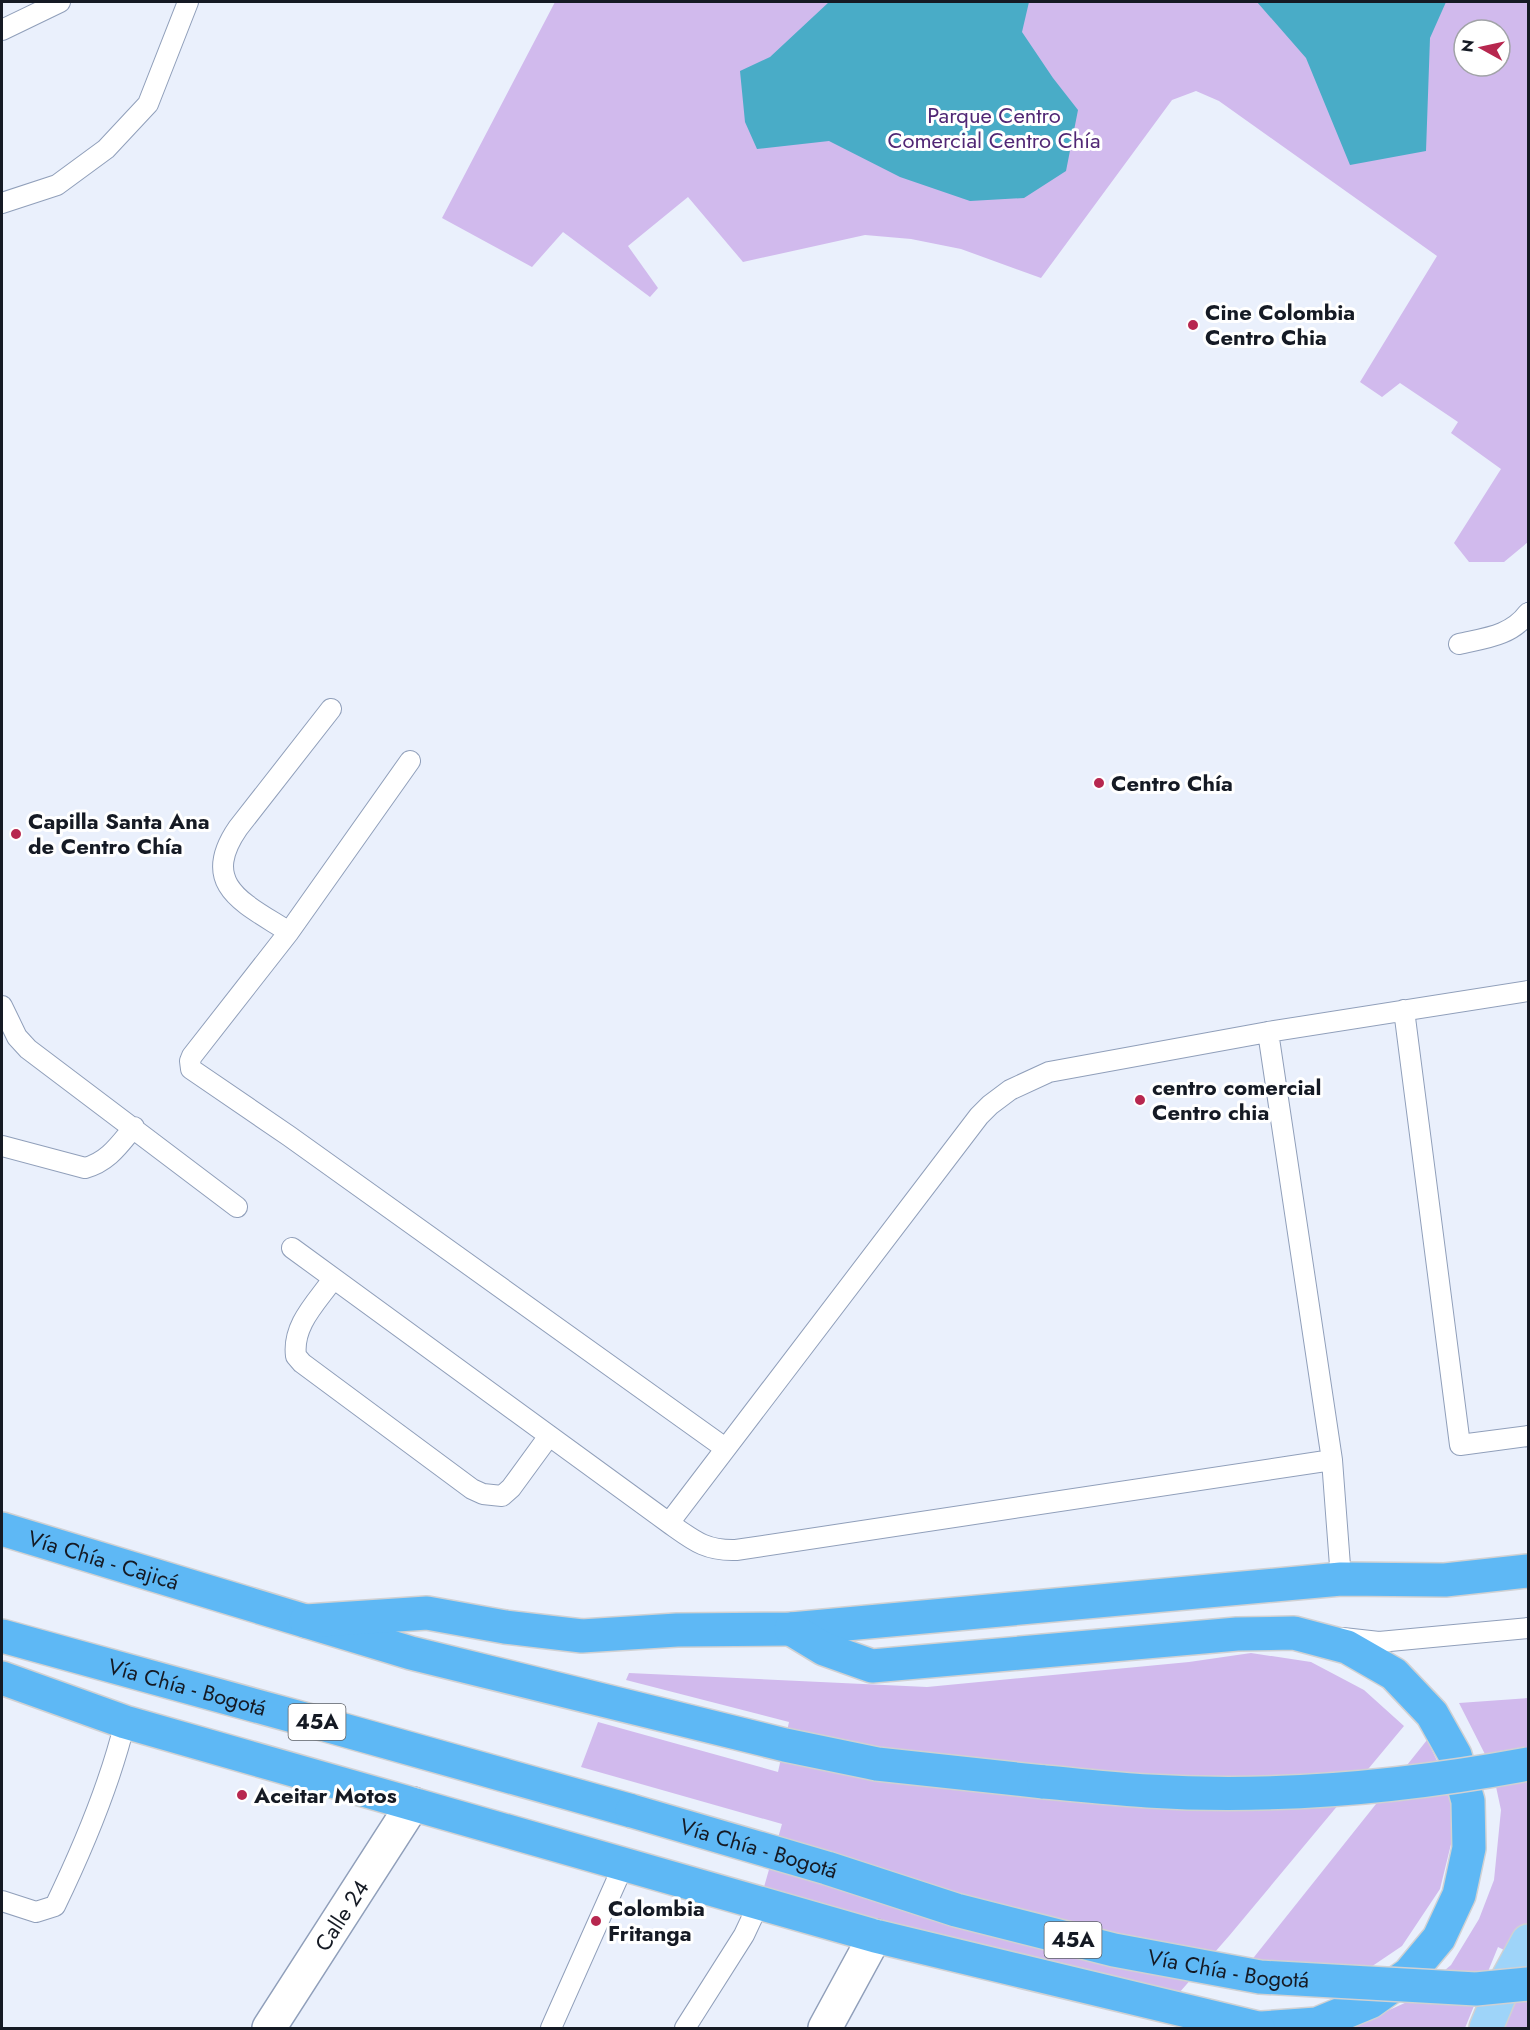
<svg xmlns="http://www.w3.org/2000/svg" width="1530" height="2030" font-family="Jost,sans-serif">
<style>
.green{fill:#d1baed;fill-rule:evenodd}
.water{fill:#49acc7}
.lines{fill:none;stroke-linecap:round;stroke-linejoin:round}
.lane-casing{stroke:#909fba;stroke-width:22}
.street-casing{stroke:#909fba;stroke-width:36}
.primary-casing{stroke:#d0d1d3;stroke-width:36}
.highway-casing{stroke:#d0d1d3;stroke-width:36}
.lane{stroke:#fff;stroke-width:20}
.street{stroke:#fff;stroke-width:33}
.primary{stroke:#9ed4f9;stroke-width:33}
.highway{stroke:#5eb8f5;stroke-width:33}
.highway-bridge-casing{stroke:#d0d1d3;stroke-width:36;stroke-linecap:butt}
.highway-bridge{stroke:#5eb8f5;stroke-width:33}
.poi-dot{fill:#b7274f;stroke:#fff;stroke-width:2}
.labels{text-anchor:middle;stroke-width:6;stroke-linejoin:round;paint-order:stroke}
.shield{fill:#fff;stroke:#5b5f66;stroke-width:1.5}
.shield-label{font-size:21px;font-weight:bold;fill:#151a24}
.park-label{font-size:22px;fill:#512775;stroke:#fff}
.poi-label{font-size:22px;font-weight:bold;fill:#151a24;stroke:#fff;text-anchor:start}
.street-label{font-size:22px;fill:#151a24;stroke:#fff}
</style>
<rect width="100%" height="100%" fill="#eaf0fc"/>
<path class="green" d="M 555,2 L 1528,2 L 1528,542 L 1504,562 L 1469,562 L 1454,543 L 1501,469 L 1451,433 L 1458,422 L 1400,383 L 1382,397 L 1360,382 L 1437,256 L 1219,101 L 1196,91 L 1172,100 L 1041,278 L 961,249 L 911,239 L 865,235 L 743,262 L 688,197 L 628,246 L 658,288 L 650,297 L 563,232 L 532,267 L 442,218 ZM 1464,30 L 1500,30 L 1500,66 L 1464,66 Z
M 1251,1653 L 1311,1662 L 1364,1690 L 1404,1726 L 1229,1936 L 1179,1993 L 994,1953 L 764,1887 L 782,1824 L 581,1767 L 598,1722 L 778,1772 L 789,1722 L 626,1680 L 629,1673 L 927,1687 L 1189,1662 Z
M 1528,1698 L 1528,1962 L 1498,1947 L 1465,2028 L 1349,2028 L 1407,2002 L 1451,1965 L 1479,1919 L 1494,1880 L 1501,1810 L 1492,1768 L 1459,1703 Z
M 1427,1740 L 1449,1785 L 1454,1832 L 1440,1889 L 1402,1946 L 1365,1971 L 1231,1986 Z
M 1528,1975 L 1528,2028 L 1501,2028 Z"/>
<path class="water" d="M 829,2 L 1029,2 L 1022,32 L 1053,78 L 1078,110 L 1066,171 L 1024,198 L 970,201 L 900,177 L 829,141 L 757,149 L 745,122 L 740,71 L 770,57 Z
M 1257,2 L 1446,2 L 1430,38 L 1426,151 L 1350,165 L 1306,58 Z"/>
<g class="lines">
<defs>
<path id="lane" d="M 2,30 L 60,2
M 2,203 L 57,185 L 106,149 L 148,104 L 188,2
M 1459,644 C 1485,638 1511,636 1528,613
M 410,761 L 289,932 L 192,1056 L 190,1061 L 191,1069 L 289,1136 L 725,1448
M 289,932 C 246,904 198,886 238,828 L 331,709
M 2,1006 L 17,1037 L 28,1049 L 237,1207
M 1404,1010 L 1460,1445 L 1528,1436
M 1268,1032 L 1332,1460 L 1341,1579
M 2,1146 L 85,1168 C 108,1162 119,1145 134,1127
M 292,1248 L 669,1523 C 693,1540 705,1551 736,1550 L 1332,1460
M 333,1279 C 317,1302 292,1325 296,1356 L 302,1363 L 472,1489 L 483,1494 L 502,1496 L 511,1488 L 549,1436
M 669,1523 L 979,1116 L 990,1105 L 1010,1090 L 1049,1072 L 1268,1032 L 1528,991
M 1343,1638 L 1379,1642 L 1528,1628
M 2,1901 L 36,1912 L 55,1906 C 83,1848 110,1784 125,1722
M 551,2028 L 624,1864
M 685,2028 L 744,1935 L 759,1903"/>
<g id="street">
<path id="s1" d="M 269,2028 L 413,1804"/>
<path d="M 825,2028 L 875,1936"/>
</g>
<path id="primary" d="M 1486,2028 L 1503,1987 L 1528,1941"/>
<g id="highway">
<path id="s2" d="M 2,1529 L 411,1653 L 785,1745 L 877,1764 L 1044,1782"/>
<path d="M 306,1621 L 427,1613 L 505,1627 L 582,1636 L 677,1630 L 791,1629 L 1341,1579 L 1445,1580 L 1528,1571"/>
<path d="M 791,1629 L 824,1649 L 872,1666 L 1237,1634 L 1294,1633 L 1347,1647 L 1394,1674 L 1432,1714 L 1455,1755 L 1468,1801 L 1469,1848 L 1459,1895 L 1439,1938 L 1409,1974 L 1370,2002 L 1317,2024 L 1262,2028"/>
<path id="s3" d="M 2,1636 L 315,1722 L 632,1811"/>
<path d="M 2,1678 L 125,1722 L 875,1936 L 1258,2028"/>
</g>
</defs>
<use href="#lane" class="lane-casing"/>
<use href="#street" class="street-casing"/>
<use href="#primary" class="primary-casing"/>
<use href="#highway" class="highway-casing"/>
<use href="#lane" class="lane"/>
<use href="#street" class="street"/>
<use href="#primary" class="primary"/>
<use href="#highway" class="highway"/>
<defs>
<g id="highway-bridge">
<path d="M 1044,1782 C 1079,1785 1114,1789 1148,1791 C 1275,1799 1404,1787 1528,1764"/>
<path id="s4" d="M 632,1811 L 827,1868 L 956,1910 L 1114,1950 L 1260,1977 L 1476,1989 L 1528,1984"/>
</g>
</defs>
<use href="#highway-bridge" class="highway-bridge-casing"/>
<use href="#highway-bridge" class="highway-bridge"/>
</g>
<g class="poi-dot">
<circle cx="1193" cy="325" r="6"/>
<circle cx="1099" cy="783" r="6"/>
<circle cx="16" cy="834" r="6"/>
<circle cx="1140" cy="1100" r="6"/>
<circle cx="242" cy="1795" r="6"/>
<circle cx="596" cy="1921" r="6"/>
</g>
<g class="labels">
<g class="shield">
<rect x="288.5" y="1704" width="57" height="36" rx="4.5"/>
<rect x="1044.5" y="1922" width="57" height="36" rx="4.5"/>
</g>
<g class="shield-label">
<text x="317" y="1729">45A</text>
<text x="1073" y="1947">45A</text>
</g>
<g class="park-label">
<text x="994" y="123">Parque Centro<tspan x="994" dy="25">Comercial Centro Chía</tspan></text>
</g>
<g class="poi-label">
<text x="1205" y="320">Cine Colombia<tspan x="1205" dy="25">Centro Chia</tspan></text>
<text x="1111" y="791">Centro Chía</text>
<text x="28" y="829">Capilla Santa Ana<tspan x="28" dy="25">de Centro Chía</tspan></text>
<text x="1152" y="1095">centro comercial<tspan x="1152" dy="25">Centro chia</tspan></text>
<text x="254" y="1803">Aceitar Motos</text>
<text x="608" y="1916">Colombia<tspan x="608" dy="25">Fritanga</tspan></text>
</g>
<g class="street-label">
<text dy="8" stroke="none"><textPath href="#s2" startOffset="106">Vía Chía - Cajicá</textPath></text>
<text dy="8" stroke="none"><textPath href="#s3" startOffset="192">Vía Chía - Bogotá</textPath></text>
<text dy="8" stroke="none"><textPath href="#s4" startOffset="132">Vía Chía - Bogotá</textPath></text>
<text dy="8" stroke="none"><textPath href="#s1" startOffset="134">Calle 24</textPath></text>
<text dy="8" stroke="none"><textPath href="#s4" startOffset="618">Vía Chía - Bogotá</textPath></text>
</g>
</g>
<rect width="1530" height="2030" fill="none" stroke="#151a24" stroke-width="6"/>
<g transform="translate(1482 48) rotate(278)"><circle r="28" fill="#ffffff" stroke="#a1a3a7" stroke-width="1.5"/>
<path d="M0-4.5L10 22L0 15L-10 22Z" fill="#b7274f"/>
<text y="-9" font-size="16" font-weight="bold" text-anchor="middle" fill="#151a24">N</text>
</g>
</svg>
